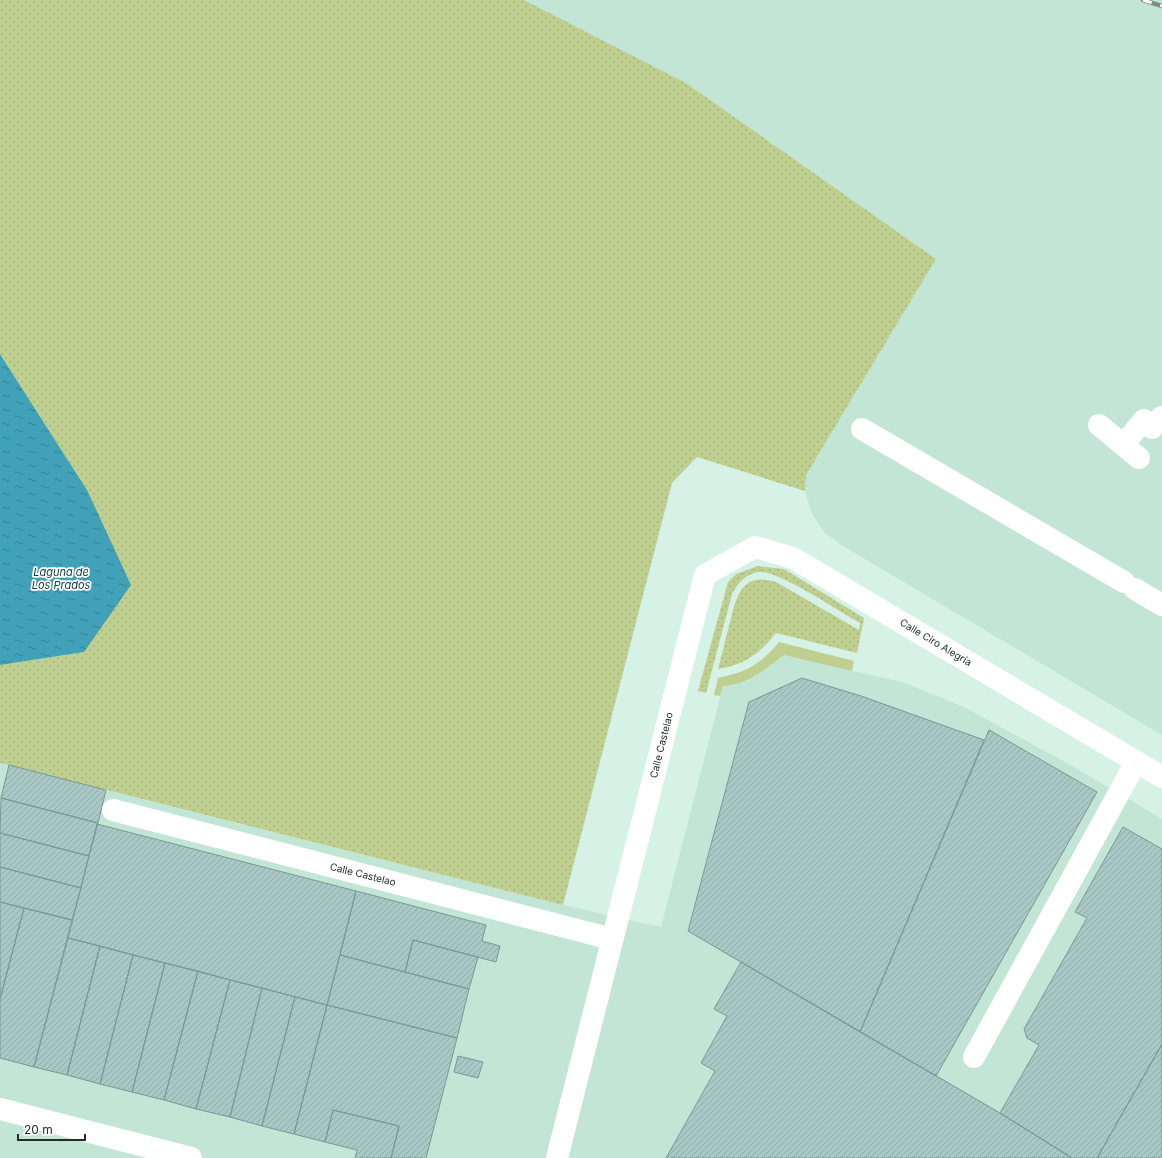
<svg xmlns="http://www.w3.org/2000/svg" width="1162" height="1158" font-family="Inter,sans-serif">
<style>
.built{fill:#c2e5d6}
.grass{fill:url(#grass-dots)}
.garden{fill:#bfcf8f}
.water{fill:url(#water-ripples)}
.building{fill:url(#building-hatch);stroke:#799795}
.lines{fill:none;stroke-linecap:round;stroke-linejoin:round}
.minor{stroke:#fff;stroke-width:22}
.rail-casing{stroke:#7d9088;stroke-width:4.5}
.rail{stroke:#fff;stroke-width:3;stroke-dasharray:9;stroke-linecap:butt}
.labels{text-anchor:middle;stroke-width:3.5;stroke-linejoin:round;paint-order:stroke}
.street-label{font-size:10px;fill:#222c28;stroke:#fff}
.water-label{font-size:11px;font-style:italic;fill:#0e3b45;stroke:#fff}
</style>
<defs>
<pattern id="grass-dots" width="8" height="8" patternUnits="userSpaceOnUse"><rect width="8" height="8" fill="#bfcf8f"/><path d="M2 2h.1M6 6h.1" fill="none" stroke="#a4b27b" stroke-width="1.8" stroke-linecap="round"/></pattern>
<pattern id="water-ripples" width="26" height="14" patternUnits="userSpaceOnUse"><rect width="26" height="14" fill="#40a1b8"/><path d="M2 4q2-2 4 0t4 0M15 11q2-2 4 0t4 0" fill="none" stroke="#358396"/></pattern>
<pattern id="building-hatch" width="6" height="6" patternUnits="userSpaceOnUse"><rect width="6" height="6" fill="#a8c7c5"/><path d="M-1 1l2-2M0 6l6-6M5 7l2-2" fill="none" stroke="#90aba9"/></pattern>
</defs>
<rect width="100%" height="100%" fill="#d6f2e6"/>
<path class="built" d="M 524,0 L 1162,0 L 1162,735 L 843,546 L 825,533 L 812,514 L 805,491 L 806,475 L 936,259 L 686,83 Z
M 784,655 L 902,682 L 964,707 L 1076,768 L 1162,819 L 1162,1158 L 0,1158 L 0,763 L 563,905 L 661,927 L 723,686 L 734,685 L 749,680 Z"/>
<path class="grass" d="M 0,0 L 524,0 L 686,83 L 936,259 L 806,475 L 805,491 L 697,457 L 672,483 L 563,905 L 0,763 L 0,665 L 84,652 L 87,490 L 0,354 Z
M 758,566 L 784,569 L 864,618 L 857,653 L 776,633 C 758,655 746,664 718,669 C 722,655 725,640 729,626 C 736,599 740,571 776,582 L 859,630 L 860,623 C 840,612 778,570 759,572 C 745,574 738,583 732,594 L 706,693 L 698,691 L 728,582 L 736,574 Z"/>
<path class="garden" d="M 779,642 L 854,661 L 852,671 L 784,655 C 764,670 748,685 723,686 L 720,696 L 714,695 L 718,678 C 746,672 760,665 779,642 Z"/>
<path class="water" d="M 0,354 L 87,490 L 131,585 L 84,652 L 0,665 Z"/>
<path class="building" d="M 802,678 L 861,696 L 984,740 L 860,1032 L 688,931 L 749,702 Z
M 989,730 L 1097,792 L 936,1076 L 860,1032 Z
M 9,765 L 106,790 L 98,823 L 1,798 Z
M 1,798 L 98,823 L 89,856 L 0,833 Z
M 97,824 L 356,891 L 327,1005 L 68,938 Z
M 1123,827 L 1162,849 L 1162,1044 L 1097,1158 L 1072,1158 L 1000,1113 L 1039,1045 L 1027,1038 L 1024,1029 L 1087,918 L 1075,912 Z
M 0,833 L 89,856 L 81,888 L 0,867 Z
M 0,867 L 81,888 L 72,920 L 0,902 Z
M 356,891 L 486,925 L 482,941 L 500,946 L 496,962 L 413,940 L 405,972 L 340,955 Z
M 0,902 L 24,908 L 0,999 Z
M 24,908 L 72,920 L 34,1067 L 0,1058 L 0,999 Z
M 68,938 L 100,946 L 67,1075 L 34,1067 Z
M 413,940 L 478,957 L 469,989 L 405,972 Z
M 100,946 L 133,955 L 100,1084 L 67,1075 Z
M 133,955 L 165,963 L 132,1092 L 100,1084 Z
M 340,955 L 469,989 L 457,1038 L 327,1005 Z
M 741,962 L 1000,1113 L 1072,1158 L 666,1158 L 715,1071 L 701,1063 L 727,1016 L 714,1009 Z
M 165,963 L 198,971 L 164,1100 L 132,1092 Z
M 198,971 L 230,980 L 196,1109 L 164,1100 Z
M 230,980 L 262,988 L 230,1117 L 196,1109 Z
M 262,988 L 295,997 L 262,1126 L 230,1117 Z
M 295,997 L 327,1005 L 294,1134 L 262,1126 Z
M 327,1005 L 457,1038 L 426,1158 L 391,1158 L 399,1126 L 333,1110 L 325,1142 L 294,1134 Z
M 1162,1044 L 1162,1158 L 1097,1158 Z
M 458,1056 L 483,1062 L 478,1078 L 454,1072 Z
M 333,1110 L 399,1126 L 391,1158 L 355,1158 L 357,1150 L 325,1142 Z"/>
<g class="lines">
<path class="minor" d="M 1099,425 L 1139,458
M 862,429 L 1124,582
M 1123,445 L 1144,420 L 1152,428 L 1162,417
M 1135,589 L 1162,605
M 113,810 L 612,939
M 974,1057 L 1136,762
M 0,1109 L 191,1158
M 557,1158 L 705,575 L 755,547 L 793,558 L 1162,777"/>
<defs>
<path id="rail" d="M 1143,0 L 1162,6"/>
</defs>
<use href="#rail" class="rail-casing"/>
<use href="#rail" class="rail"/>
</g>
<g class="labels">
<g class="street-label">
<text transform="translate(936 642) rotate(31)" y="4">Calle Ciro Alegría</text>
<text transform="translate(661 745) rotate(-76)" y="4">Calle Castelao</text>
<text transform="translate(363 874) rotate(14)" y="4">Calle Castelao</text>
</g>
<g class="water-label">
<text x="61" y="576">Laguna de<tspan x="61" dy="13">Los Prados</tspan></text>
</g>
</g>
<path d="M18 1134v6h67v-6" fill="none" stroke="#222c28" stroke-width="2"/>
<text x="24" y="1134" font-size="12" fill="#222c28" stroke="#ffffff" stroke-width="3" paint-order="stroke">20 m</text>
</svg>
